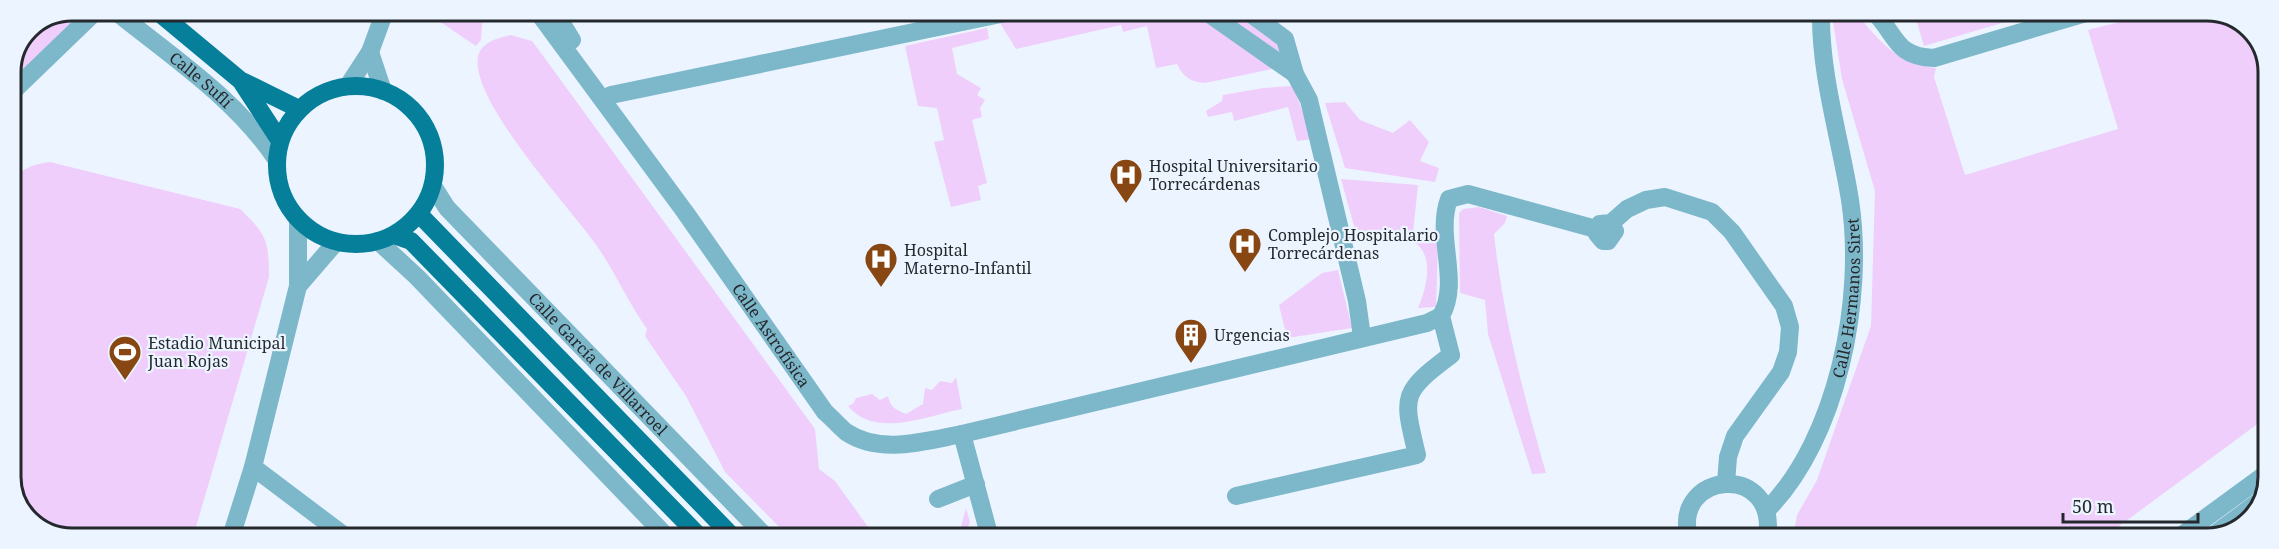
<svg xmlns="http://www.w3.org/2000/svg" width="2279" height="549" font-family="'Noto Serif',serif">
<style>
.green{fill:#efcefb}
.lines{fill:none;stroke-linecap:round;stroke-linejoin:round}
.minor{stroke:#7db7ca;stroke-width:18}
.tertiary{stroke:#7db7ca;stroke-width:18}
.primary{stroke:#067f9a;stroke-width:18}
.labels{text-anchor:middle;stroke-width:4.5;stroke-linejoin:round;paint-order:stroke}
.street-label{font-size:16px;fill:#25292d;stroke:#ecf5ff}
.poi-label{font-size:16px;fill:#25292d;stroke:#ecf5ff;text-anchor:start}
.rim{fill:none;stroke:#25292d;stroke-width:3}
</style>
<rect width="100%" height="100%" fill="#ecf5ff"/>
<path class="green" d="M 72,11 L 96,11 L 11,93 L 11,71 L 29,28 Z
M 424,11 L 483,11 L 481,40 L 476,46 Z
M 1013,11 L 1247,11 L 1285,39 L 1277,68 L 1205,83 C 1191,82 1183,77 1177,64 L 1156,68 L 1147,26 L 1123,32 L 1121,25 L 1016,49 L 995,15 Z
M 1855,12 C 1879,40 1896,64 1936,68 L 1934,77 L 1965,175 L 2118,129 L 2088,30 C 2134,18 2212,0 2252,31 C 2260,38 2264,55 2268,64 L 2267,417 L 2103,538 L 1793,538 L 1797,515 L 1817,480 L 1871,326 L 1875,191 L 1842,79 L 1833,22 L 1845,13 Z
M 1914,12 L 2039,12 L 1924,46 Z
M 987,28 L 989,39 L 952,48 L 957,74 L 981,88 L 977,95 L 985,100 L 980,108 L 982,117 L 972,120 L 987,183 L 978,186 L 981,200 L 951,207 L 934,142 L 944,140 L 937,108 L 918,106 L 905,46 Z
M 511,35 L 532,41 L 541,53 L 815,429 L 819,469 L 835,481 L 876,538 L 790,538 L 725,472 L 686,396 L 645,336 L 647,329 C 628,302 615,272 597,246 C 571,209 470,101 478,57 C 481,42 498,38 511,35 Z
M 1293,86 L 1313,139 L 1297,141 L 1288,107 L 1234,121 L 1232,112 L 1208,117 L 1206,111 L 1222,101 L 1223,95 L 1263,88 Z
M 1345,102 L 1360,120 L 1393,133 L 1410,120 L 1429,142 L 1420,161 L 1439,168 L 1435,182 L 1345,168 L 1325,103 Z
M 50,162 L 240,209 C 266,234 269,240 269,277 L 196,527 L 187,537 C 148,537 55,545 27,518 C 19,511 15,494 11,485 L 11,183 C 20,168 35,164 50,162 Z
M 1341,179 L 1418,185 L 1413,233 L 1438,244 L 1436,307 L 1418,308 C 1430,280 1437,241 1395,235 C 1383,234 1369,236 1357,237 Z
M 1479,207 L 1507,216 L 1505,223 L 1494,234 C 1503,316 1523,393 1546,473 L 1532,474 L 1488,334 L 1485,300 L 1460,293 L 1459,213 L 1463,209 Z
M 1338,270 L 1352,328 L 1287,338 L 1279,305 L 1322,273 Z
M 956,377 L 962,409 C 926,416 875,439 848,406 L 853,404 L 856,398 L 872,394 L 880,400 L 888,396 C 890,407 896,410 906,414 L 923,404 L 925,388 L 932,390 L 940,381 L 952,383 Z
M 966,508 L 970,522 L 964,538 L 958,538 Z"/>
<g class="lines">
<g class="minor">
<path id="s1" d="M 537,11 L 685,212 L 825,412 C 832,418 839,426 846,432 C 880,455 925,441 962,434 L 1427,323 L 1441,316"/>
<path d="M 554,11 L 572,40"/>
<path d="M 1205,11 L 1295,74"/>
<path d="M 1247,11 L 1285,39 L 1295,74 L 1309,100 L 1357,301 L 1362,337"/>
<path d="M 1874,12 C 1897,35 1895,57 1934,58 L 2089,12"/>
<path d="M 611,95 L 1015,11"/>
<path id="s2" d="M 433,186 L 447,208 L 767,538"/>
<path d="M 1611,223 L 1615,231 L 1608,241 L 1603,241 L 1597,234 L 1600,224 L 1611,223 L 1627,209 L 1646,200 L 1665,197 L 1712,212 L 1732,232 L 1784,306 L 1790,327 L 1788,352 L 1781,372 L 1735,436 L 1728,457 L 1726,483"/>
<path d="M 378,241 L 417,277 L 668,538"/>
<path d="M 962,434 L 990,538"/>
<path d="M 253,467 L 346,537"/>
<path d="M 1236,496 L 1417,455 C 1403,396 1400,393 1451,355 L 1441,316 C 1461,281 1435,237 1449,199 L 1468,194 L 1596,229"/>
<path d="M 938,499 L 976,484"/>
<path id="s3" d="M 1767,510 C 1838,438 1865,298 1850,200 C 1840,137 1820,75 1821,12"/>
<path d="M 1689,538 C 1671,471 1779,461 1767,538"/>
</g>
<g class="tertiary">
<path id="s4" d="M 115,11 C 171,56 236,99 276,159"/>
<path d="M 370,52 L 383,91"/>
<path d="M 348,86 L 370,52 L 385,11"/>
<path d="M 11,93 L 96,11"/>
<path d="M 298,286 L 336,242"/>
<path d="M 231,537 L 253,467 L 298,286 L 298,219"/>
<path d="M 2211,537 L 2261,500"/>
<path d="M 2178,538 L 2267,473"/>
</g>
<path class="primary" d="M 157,11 L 240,80 L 299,109
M 241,81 L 280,141
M277 165a79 79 0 1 1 158 0a79 79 0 1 1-158 0Z
M 419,214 L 734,538
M 394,235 L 411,241 L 701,538"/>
</g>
<defs>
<symbol id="hospital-pin" viewBox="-11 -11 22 30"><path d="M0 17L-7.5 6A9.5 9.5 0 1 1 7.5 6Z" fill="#884712" stroke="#ecf5ff"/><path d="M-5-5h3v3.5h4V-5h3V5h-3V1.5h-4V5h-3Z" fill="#fff"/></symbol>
<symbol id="building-pin" viewBox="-11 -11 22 30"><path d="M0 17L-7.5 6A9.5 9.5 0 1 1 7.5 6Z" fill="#884712" stroke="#ecf5ff"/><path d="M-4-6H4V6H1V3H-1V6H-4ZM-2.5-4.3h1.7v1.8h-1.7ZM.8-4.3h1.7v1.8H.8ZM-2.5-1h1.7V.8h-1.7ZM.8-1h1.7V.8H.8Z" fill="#fff"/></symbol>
<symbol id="stadium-pin" viewBox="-11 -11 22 30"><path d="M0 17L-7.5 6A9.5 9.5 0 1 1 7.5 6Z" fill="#884712" stroke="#ecf5ff"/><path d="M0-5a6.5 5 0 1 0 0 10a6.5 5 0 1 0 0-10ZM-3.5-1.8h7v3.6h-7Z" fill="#fff"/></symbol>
</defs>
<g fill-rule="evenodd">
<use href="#hospital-pin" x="1107" y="156" width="38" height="52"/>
<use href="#hospital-pin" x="1226" y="225" width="38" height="52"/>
<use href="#hospital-pin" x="862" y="240" width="38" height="52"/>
<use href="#building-pin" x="1172" y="316" width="38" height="52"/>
<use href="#stadium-pin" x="106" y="333" width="38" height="52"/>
</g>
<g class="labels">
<g class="street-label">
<text dy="6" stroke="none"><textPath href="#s4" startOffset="110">Calle Suflí</textPath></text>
<text dy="6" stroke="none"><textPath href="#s3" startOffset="232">Calle Hermanos Siret</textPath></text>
<text dy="6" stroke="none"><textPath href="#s1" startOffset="400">Calle Astrofísica</textPath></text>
<text dy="6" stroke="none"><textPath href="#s2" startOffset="243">Calle García de Villarroel</textPath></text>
</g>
<g class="poi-label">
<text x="1149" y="172">Hospital Universitario<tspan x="1149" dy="18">Torrecárdenas</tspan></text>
<text x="1268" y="241">Complejo Hospitalario<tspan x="1268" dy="18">Torrecárdenas</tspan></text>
<text x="904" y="256">Hospital<tspan x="904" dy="18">Materno-Infantil</tspan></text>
<text x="1214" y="341">Urgencias</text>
<text x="148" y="349">Estadio Municipal<tspan x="148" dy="18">Juan Rojas</tspan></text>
</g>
</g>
<path d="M0 0H2279V549H0ZM72 21H2207A51 51 0 0 1 2258 72V477A51 51 0 0 1 2207 528H72A51 51 0 0 1 21 477V72A51 51 0 0 1 72 21Z" fill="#ecf5ff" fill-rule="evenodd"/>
<path class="rim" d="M72 21H2207A51 51 0 0 1 2258 72V477A51 51 0 0 1 2207 528H72A51 51 0 0 1 21 477V72A51 51 0 0 1 72 21Z"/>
<path d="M2063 513v9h135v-9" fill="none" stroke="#25292d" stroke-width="3"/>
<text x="2072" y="513" font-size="18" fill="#25292d" stroke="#ecf5ff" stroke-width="4.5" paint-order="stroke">50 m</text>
</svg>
